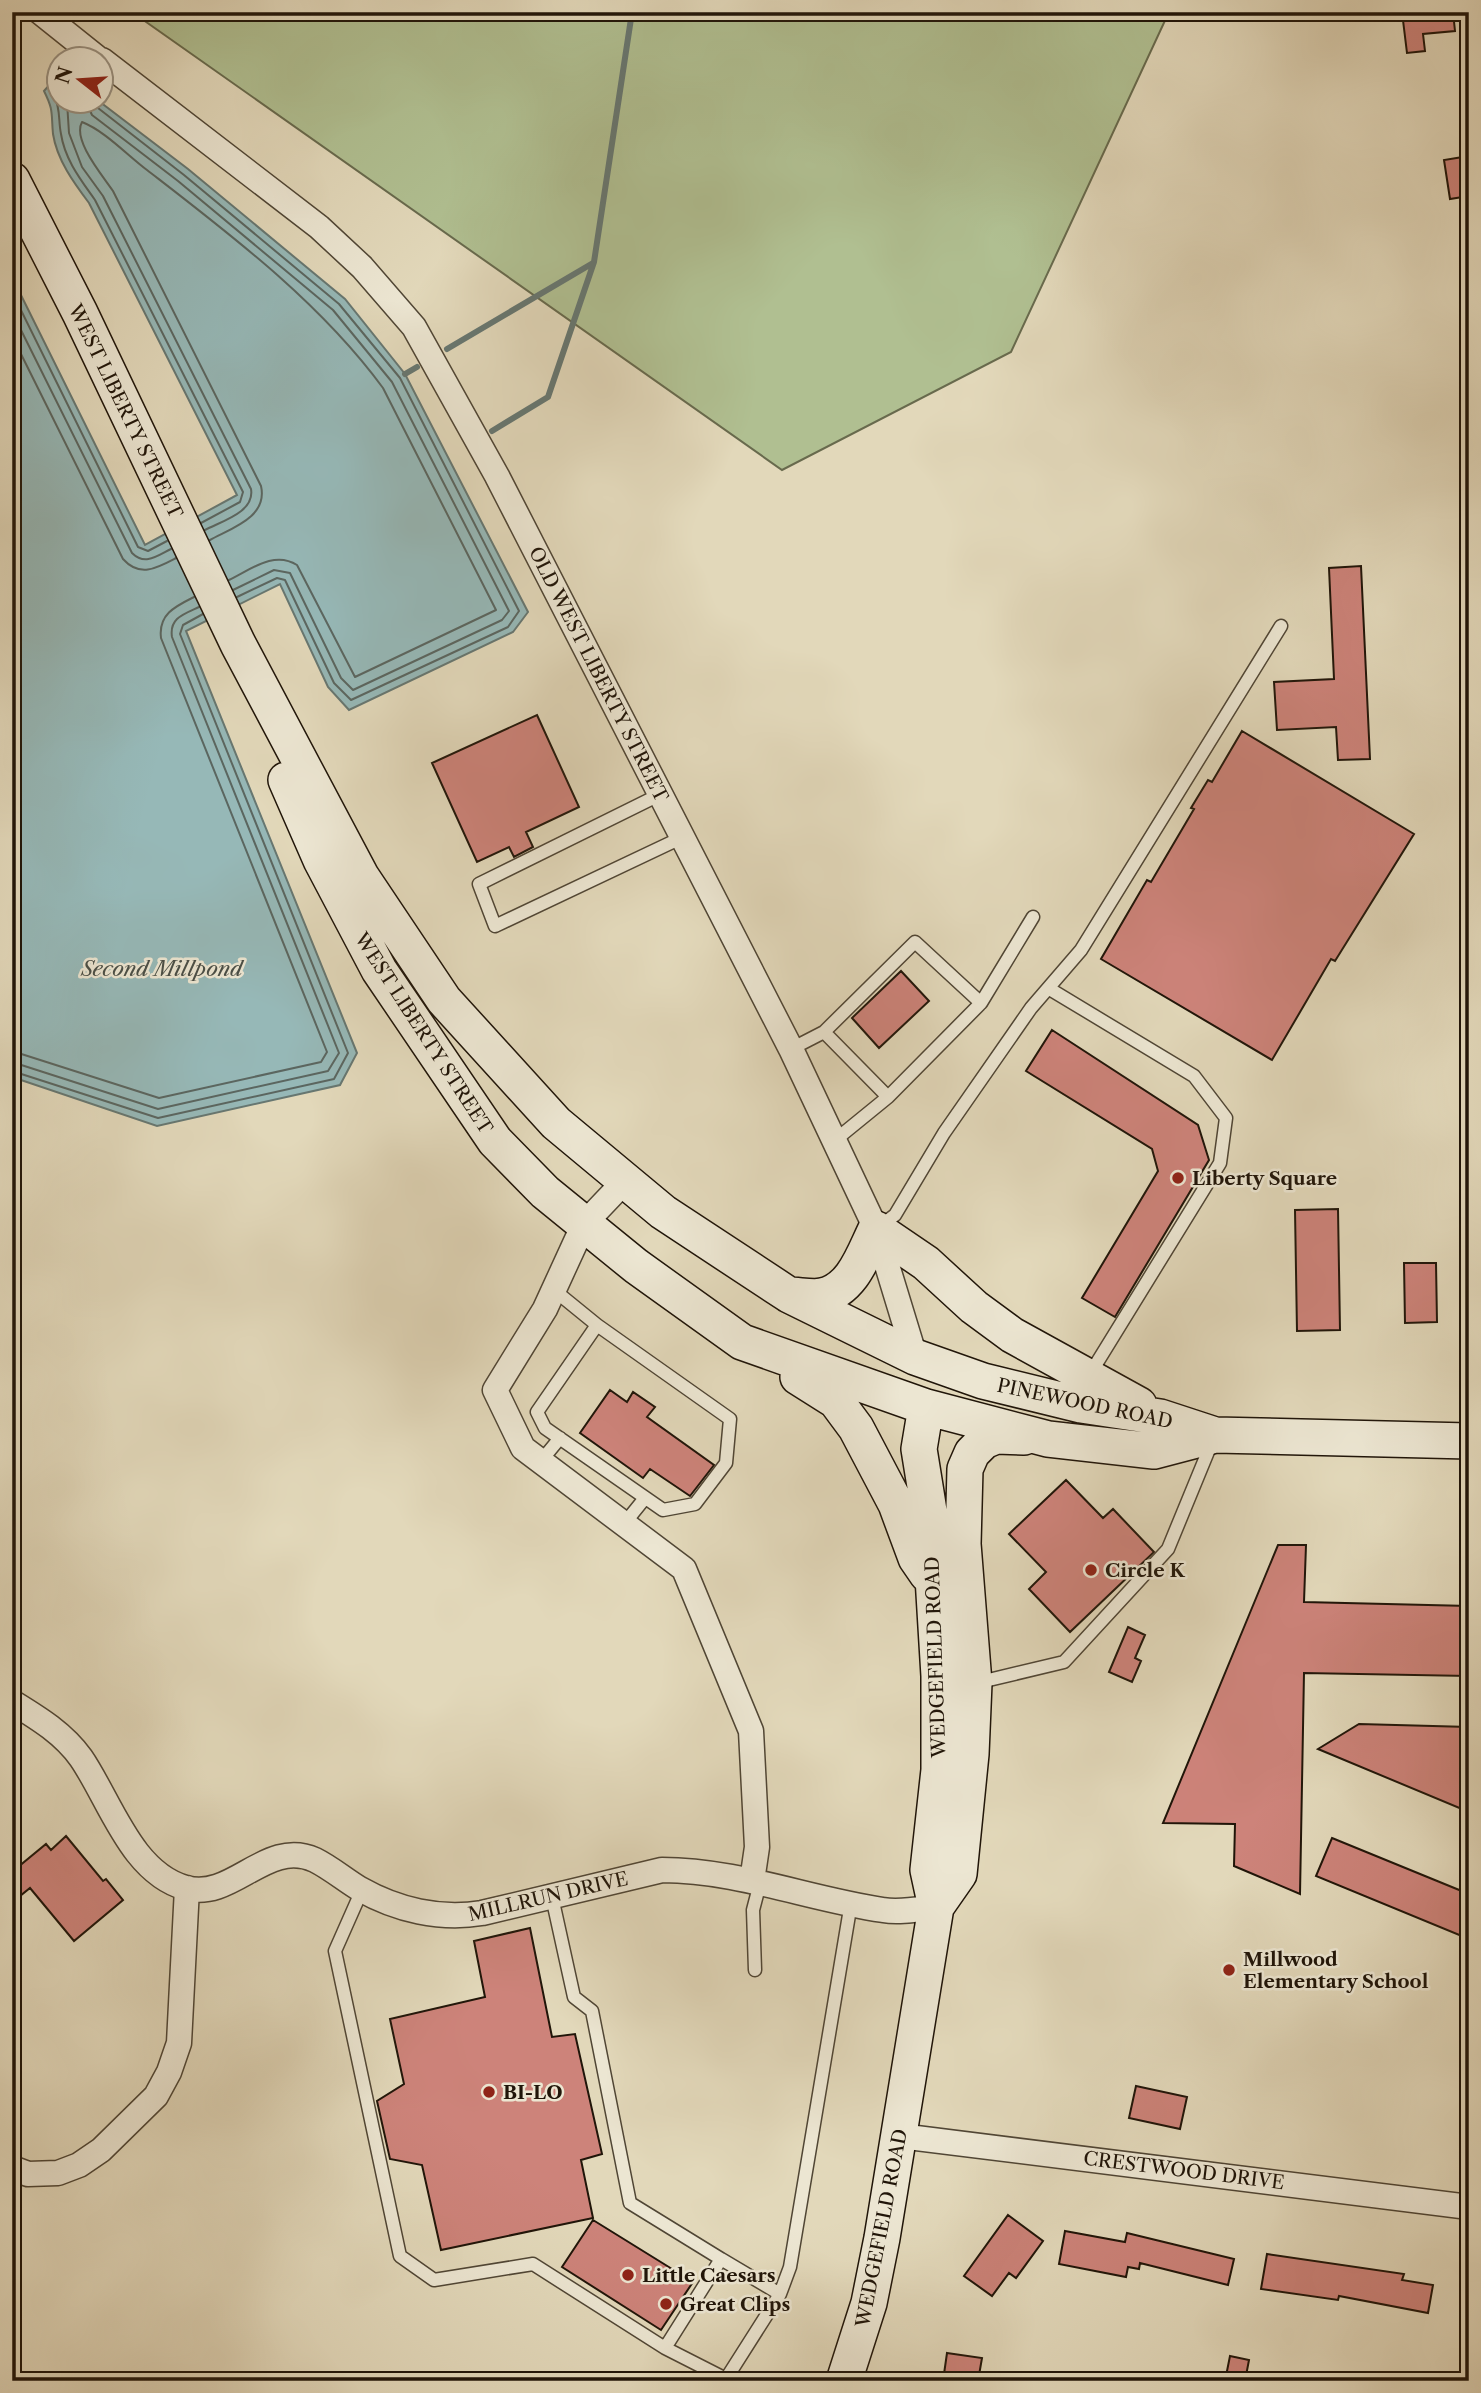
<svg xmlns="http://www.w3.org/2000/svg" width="1481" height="2393" font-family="'Libre Caslon Text',serif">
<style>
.green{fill:#b0bf91;stroke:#686a4d;stroke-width:2}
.water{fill:#96b8b7;stroke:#677771;stroke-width:2}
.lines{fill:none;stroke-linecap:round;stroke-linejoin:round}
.shore{stroke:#5b6660;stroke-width:2}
.stream{stroke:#677771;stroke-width:6}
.building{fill:#cd837a;stroke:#201509;stroke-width:2}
.service-casing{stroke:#504635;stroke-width:15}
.minor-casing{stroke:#504635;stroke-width:27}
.secondary-casing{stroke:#201509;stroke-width:38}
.service{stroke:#ece6d2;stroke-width:12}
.minor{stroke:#ece6d2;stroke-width:24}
.secondary{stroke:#ece6d2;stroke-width:35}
.poi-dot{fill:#8f2418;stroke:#ece6d2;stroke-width:2.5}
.labels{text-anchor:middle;stroke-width:5;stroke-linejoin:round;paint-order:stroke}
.street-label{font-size:19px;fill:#201509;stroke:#ece6d2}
.poi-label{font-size:19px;font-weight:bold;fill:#201509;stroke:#ece6d2;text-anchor:start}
.water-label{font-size:21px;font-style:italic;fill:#494e46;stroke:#ece6d2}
</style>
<rect width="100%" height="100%" fill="#e2d8ba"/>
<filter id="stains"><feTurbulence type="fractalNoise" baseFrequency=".00286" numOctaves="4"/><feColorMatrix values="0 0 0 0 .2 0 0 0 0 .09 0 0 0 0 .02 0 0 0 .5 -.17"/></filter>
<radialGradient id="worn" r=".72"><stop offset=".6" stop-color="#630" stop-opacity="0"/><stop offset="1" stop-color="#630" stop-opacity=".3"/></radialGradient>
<path class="green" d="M 132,12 L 1169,12 L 1011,352 L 782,470 Z"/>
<path class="water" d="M 51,83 L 59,85 L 60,102 L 100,102 L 188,169 L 345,299 L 405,374 L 528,612 L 513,632 L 349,710 L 328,687 L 280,584 L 186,631 L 357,1053 L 340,1085 L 157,1126 L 12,1077 L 12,277 L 145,545 L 237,495 L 89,203 C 74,183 57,160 53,134 C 51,113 54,111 44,91 Z"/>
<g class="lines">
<path class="shore" d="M 60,92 L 54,95 C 61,110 58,120 61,134 C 65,160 81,180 95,200 L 243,492 L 240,502 L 201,523
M 67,102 L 69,133 L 82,167 L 103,196 L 251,489 C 255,512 222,521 205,530
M 86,102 L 92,115 L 178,181 L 333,310 L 392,382 L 509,611 L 502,620 L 353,690 L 341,678 L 290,573 L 274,570 L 233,590
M 94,102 L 98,108 L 184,175 L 339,304 L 400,378 L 519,611 L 508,627 L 351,700 L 334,683 L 285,580 L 277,578 L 237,597
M 12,292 L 138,547 L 148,551 L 167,541
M 12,312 L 132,553 C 145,566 157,556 171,549
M 12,336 L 123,559 C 140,578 157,568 176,558
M 210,540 C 232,528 268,517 261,486 L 113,191 C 103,176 72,140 82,122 C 105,131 127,155 147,170 C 231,235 320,302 383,388 L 496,610 L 355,677 L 297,565 C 274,550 250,570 229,580
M 12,1051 L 159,1098 L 321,1062 L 327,1052 L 161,638 C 158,614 176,606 194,597
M 12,1062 L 158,1109 L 328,1071 L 339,1053 L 172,637 C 169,618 184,614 199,607
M 12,1071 L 158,1118 L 334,1079 L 348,1053 L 180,634 L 183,625 L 203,614"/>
<path class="stream" d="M 447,349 L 593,263
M 405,374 L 417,367
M 492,431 L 548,397 L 594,262 L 632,12"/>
</g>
<path class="building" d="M 1402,12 L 1453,12 L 1455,31 L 1423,34 L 1425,51 L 1407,53 Z
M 1469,156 L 1469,196 L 1450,199 L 1444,160 Z
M 1361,566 L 1370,759 L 1338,760 L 1336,727 L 1277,730 L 1274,682 L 1334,679 L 1329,568 Z
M 537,715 L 579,807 L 526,832 L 533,847 L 514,857 L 509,847 L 477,862 L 432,763 Z
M 1242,731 L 1414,834 L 1335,961 L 1331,959 L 1272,1060 L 1101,959 L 1147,880 L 1151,882 L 1194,809 L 1191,808 L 1208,780 L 1212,782 Z
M 901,971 L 929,1001 L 879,1048 L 852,1018 Z
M 1052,1030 L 1198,1125 L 1209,1160 L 1115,1317 L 1082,1298 L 1158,1171 L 1152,1149 L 1026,1071 Z
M 1338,1209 L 1340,1330 L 1297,1331 L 1295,1210 Z
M 1404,1263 L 1436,1263 L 1437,1322 L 1405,1323 Z
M 610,1390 L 627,1402 L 633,1392 L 655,1407 L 647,1417 L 714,1465 L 690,1496 L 650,1469 L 643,1478 L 580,1433 Z
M 1066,1480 L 1103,1518 L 1113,1509 L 1154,1552 L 1070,1632 L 1029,1589 L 1046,1572 L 1009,1534 Z
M 1278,1545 L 1306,1545 L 1304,1602 L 1469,1606 L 1469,1676 L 1304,1673 L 1300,1894 L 1234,1866 L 1235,1824 L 1163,1823 Z
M 1128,1627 L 1145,1635 L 1135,1658 L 1141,1661 L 1132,1682 L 1109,1672 Z
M 1359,1724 L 1469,1727 L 1469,1812 L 1318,1749 Z
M 66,1836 L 103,1881 L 106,1879 L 123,1900 L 74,1941 L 30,1888 L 20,1896 L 12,1886 L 12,1872 L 46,1844 L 51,1850 Z
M 1332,1838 L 1469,1894 L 1469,1939 L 1316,1876 Z
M 530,1928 L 552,2037 L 575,2034 L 602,2154 L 581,2160 L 593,2218 L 441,2250 L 422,2165 L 390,2159 L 377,2101 L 404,2084 L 390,2019 L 485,1997 L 474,1941 Z
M 1136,2086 L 1187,2097 L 1180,2129 L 1129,2118 Z
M 1008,2215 L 1043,2241 L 1016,2278 L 1009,2273 L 992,2296 L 964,2276 Z
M 593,2220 L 693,2282 L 661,2330 L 562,2267 Z
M 1065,2231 L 1125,2242 L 1127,2233 L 1234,2259 L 1228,2285 L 1140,2263 L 1139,2269 L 1128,2267 L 1126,2277 L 1059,2264 Z
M 1267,2254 L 1404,2274 L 1402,2280 L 1433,2285 L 1428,2313 L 1339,2296 L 1338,2300 L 1261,2289 Z
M 947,2353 L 982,2358 L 978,2381 L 943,2381 Z
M 1230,2356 L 1249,2360 L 1245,2381 L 1225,2381 Z"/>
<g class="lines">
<defs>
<path id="service" d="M 661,794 L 479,884 L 495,926 L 683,837
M 1048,988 L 1194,1076 L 1226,1118 L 1220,1163 L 1090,1374
M 981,1003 L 1033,917
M 791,1049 L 824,1032
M 834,1141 L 888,1097 L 981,1003 L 915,942 L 824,1032 L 888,1097
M 879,1227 L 895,1215 L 944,1133 L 1031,1008 L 1081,950 L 1281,626
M 554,1290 L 597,1325 L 537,1412 L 545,1428 L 663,1510 L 695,1504 L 726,1463 L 730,1419 L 597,1325
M 541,1461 L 560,1438
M 624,1524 L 645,1498
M 976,1683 L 1064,1662 L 1168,1549 L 1212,1442
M 362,1890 L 335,1951 L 400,2256 L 434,2280 L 533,2264 L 665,2348
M 552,1897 L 574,1997 L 592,2011 L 630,2203 L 721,2259
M 755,1970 L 753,1910 L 760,1883
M 726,2379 L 665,2348 L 721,2259 L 780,2294
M 732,2381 L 726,2379 L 780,2294 L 790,2267 L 851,1903"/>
<path id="minor" d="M 40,12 L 100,60
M 102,60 L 319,227 L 362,267 L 414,327 L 497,476 L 791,1049 L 876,1229 L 915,1357
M 624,1182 L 584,1224 L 545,1309 L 495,1390 L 523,1448 L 684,1569 L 751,1731 L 757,1847 L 752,1881
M 12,1702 C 38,1718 63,1733 81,1758 C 110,1800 131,1873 186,1888 C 233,1901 266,1838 315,1860 C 331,1868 345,1880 360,1889 C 397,1910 440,1920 482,1913 L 662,1870 C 737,1870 809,1899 883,1910 C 900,1913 919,1909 936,1907
M 900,2136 L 1469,2207
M 12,2168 L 28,2174 L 58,2173 L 79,2165 L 101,2150 L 156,2096 L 169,2072 L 179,2043 L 187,1888"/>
<path id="secondary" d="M 12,180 L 80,313 L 238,644 L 361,876 L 444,1000 L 556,1123 L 663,1212 L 789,1295 L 915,1357 L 983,1381 L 1081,1405 L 1160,1417 L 1215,1435 L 1469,1441
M 286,780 L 321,860 L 379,970 L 495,1141 L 545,1192 L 636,1266 L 742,1342 L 926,1407 L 1048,1439 L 1154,1451 L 1215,1435
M 789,1295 C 799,1295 812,1298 822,1296 C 853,1290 864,1253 876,1229 L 926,1263 L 974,1307 L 1012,1335 L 1139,1405
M 798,1377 L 836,1401 L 856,1428 L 896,1504 L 916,1558 L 927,1574
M 936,1907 L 959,1874 L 971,1754 L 974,1683 L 963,1544 L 965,1469 L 972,1453 L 984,1441 L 996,1436 L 1024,1437
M 844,2381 L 869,2303 L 882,2238 L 936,1907 L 928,1870 L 939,1770 L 939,1676 L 929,1511 L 919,1449 L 926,1407"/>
</defs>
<use href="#service" class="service-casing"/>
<use href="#minor" class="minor-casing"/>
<use href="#secondary" class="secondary-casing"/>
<use href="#service" class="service"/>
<use href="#minor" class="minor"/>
<use href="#secondary" class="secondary"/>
</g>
<g class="poi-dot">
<circle cx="1178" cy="1178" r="7"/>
<circle cx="1091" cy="1570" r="7"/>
<circle cx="1229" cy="1970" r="7"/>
<circle cx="489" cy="2092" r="7"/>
<circle cx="628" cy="2275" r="7"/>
<circle cx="666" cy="2304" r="7"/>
</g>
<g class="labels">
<g class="street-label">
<text transform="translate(126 411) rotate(64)" y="7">WEST LIBERTY STREET</text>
<text transform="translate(599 674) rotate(63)" y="7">OLD WEST LIBERTY STREET</text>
<text transform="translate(424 1033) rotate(57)" y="7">WEST LIBERTY STREET</text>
<text transform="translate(1085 1403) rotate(12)" y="7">PINEWOOD ROAD</text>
<text transform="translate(935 1657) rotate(-92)" y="7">WEDGEFIELD ROAD</text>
<text transform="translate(548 1896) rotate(-13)" y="7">MILLRUN DRIVE</text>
<text transform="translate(1184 2170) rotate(7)" y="7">CRESTWOOD DRIVE</text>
<text transform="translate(881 2228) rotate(-79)" y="7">WEDGEFIELD ROAD</text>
</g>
<g class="poi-label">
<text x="1192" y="1185">Liberty Square</text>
<text x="1105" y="1577">Circle K</text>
<text x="1243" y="1966">Millwood<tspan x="1243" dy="22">Elementary School</tspan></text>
<text x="503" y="2099">BI-LO</text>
<text x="642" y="2282">Little Caesars</text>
<text x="680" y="2311">Great Clips</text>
</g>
<g class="water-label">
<text x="162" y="976">Second Millpond</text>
</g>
</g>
<rect width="1481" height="2393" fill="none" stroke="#e2d8ba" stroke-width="42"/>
<rect x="14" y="14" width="1453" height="2365" fill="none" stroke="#201509" stroke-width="3.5"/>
<rect x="21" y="21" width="1439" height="2351" fill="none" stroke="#201509" stroke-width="2"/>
<g transform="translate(80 80) rotate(287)"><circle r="33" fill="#ece6d2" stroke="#9a9282" stroke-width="2"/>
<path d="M0-5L12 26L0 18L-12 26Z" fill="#8f2418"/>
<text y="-10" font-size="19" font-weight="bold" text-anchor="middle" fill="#201509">N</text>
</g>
<rect width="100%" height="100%" filter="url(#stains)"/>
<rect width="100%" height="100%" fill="url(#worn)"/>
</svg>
